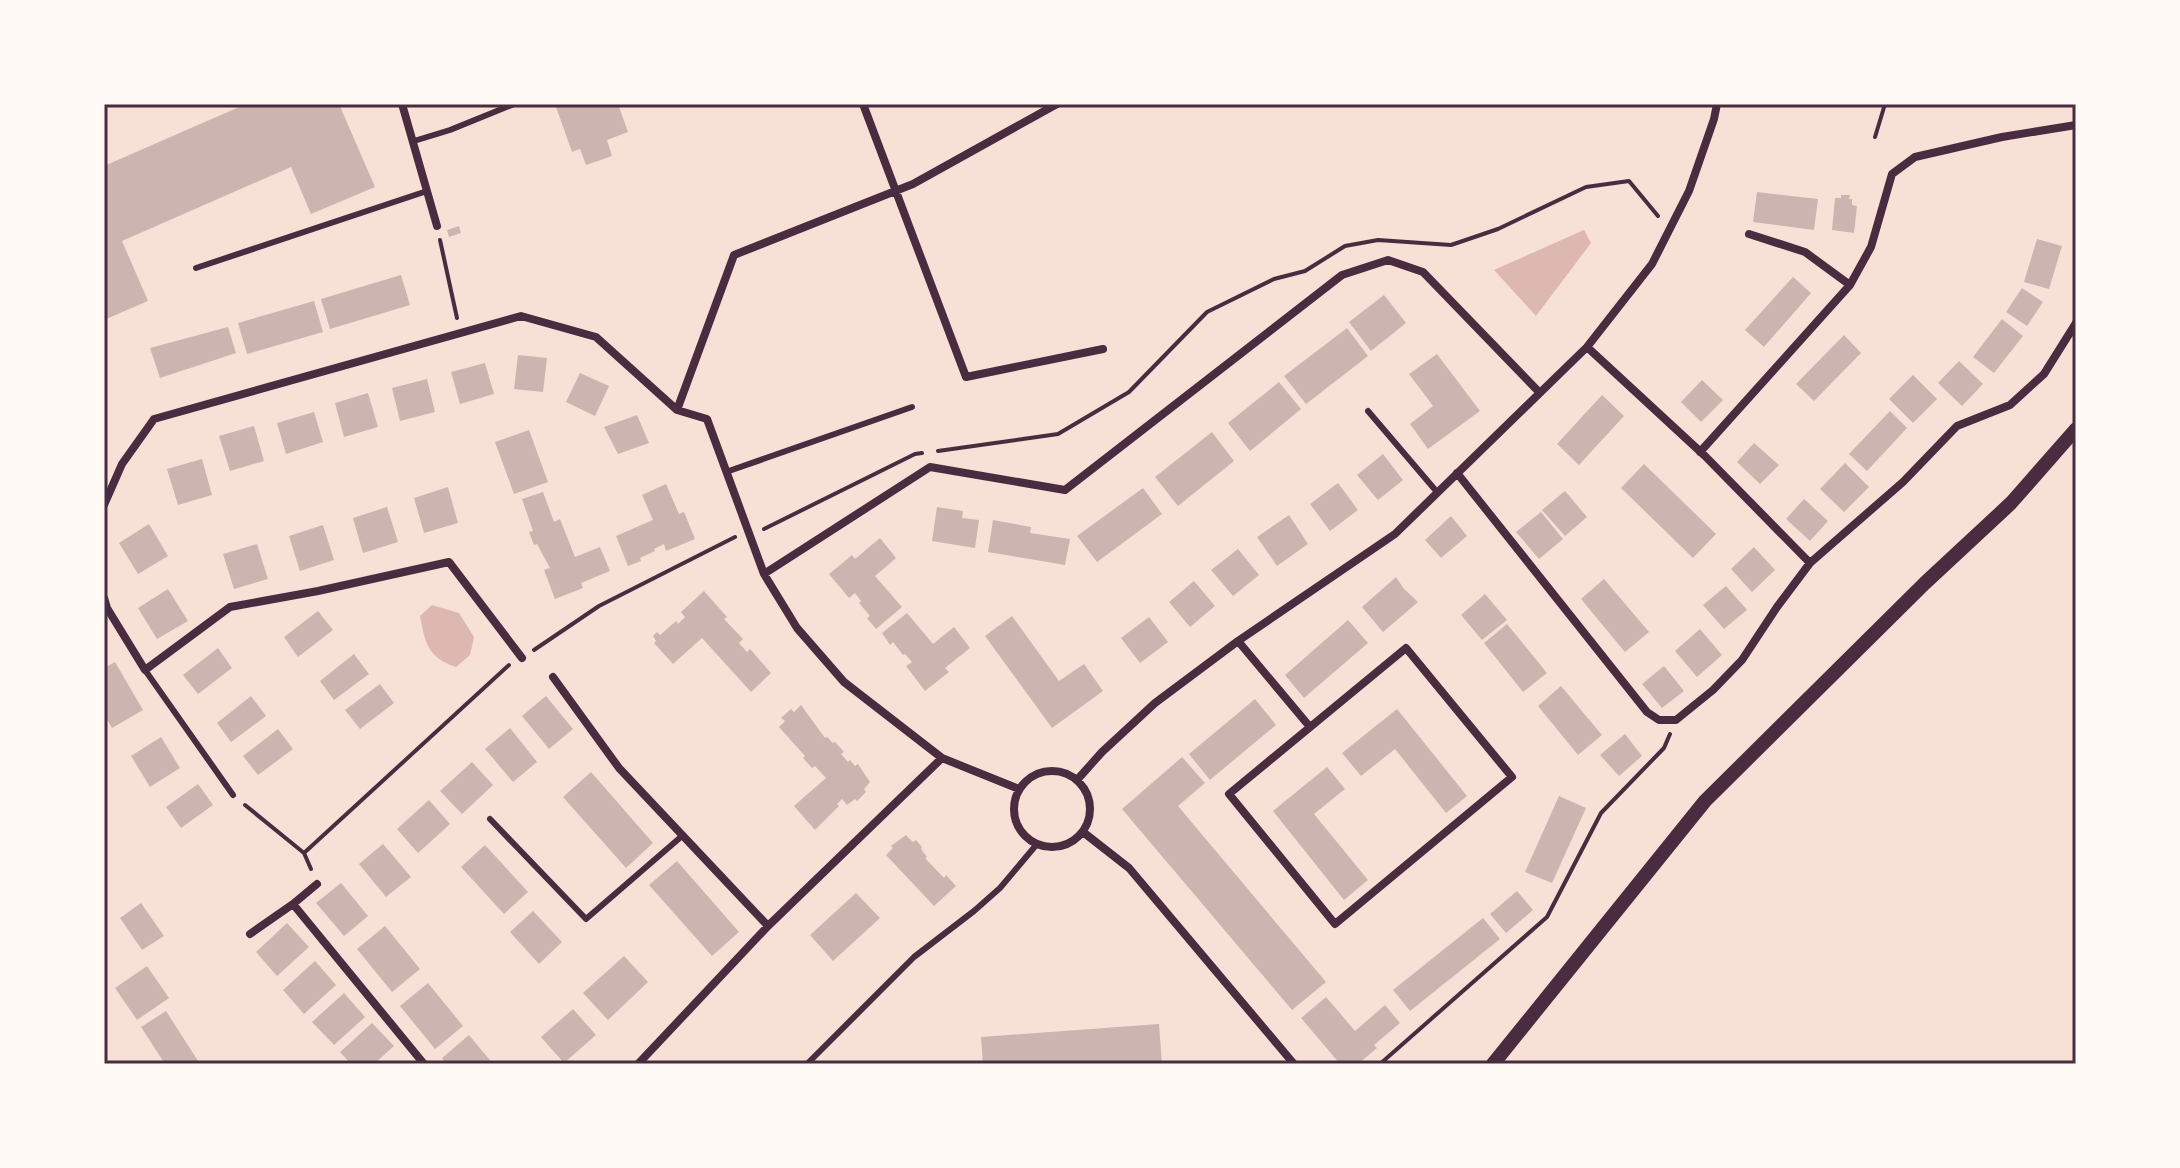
<svg xmlns="http://www.w3.org/2000/svg" width="2180" height="1168" font-family="'IBM Plex Sans',sans-serif">
<style>
.water{fill:#dcb8b0}
.building{fill:#ccb4b1}
.lines{fill:none;stroke-linecap:round;stroke-linejoin:round}
.path{stroke:#4a2c40;stroke-width:4}
.service{stroke:#4a2c40;stroke-width:6}
.minor{stroke:#4a2c40;stroke-width:8}
.tertiary{stroke:#4a2c40;stroke-width:14}
.neatline{fill:none;stroke:#4a2c40;stroke-width:3}
</style>
<rect width="100%" height="100%" fill="#f7e1d7"/>
<path class="water" d="M 1584,230 L 1591,243 L 1536,316 L 1494,270 Z
M 432,605 L 459,613 L 474,637 L 470,655 L 456,667 C 428,658 425,643 420,616 Z"/>
<path class="building" d="M 246,104 L 339,104 L 375,187 L 311,214 L 291,167 L 122,241 L 148,301 L 104,320 L 104,166 Z
M 555,104 L 618,104 L 628,132 L 607,140 L 612,156 L 586,165 L 580,149 L 572,152 Z
M 1757,192 L 1818,199 L 1814,230 L 1753,222 Z
M 1841,195 L 1850,195 L 1849,199 L 1852,199 L 1852,205 L 1857,206 L 1854,233 L 1832,230 L 1835,198 L 1841,198 Z
M 459,226 L 461,233 L 449,237 L 447,230 Z
M 2037,239 L 2062,246 L 2049,289 L 2024,282 Z
M 401,275 L 410,305 L 330,329 L 321,299 Z
M 1793,277 L 1811,293 L 1764,347 L 1745,330 Z
M 2022,288 L 2043,302 L 2027,326 L 2006,312 Z
M 1384,295 L 1406,323 L 1371,351 L 1349,322 Z
M 314,301 L 323,332 L 247,354 L 238,323 Z
M 2002,319 L 2023,336 L 1994,373 L 1973,357 Z
M 228,327 L 236,353 L 160,378 L 150,348 Z
M 1347,328 L 1368,356 L 1306,404 L 1284,376 Z
M 1844,335 L 1861,353 L 1814,401 L 1796,384 Z
M 1437,354 L 1480,411 L 1428,449 L 1410,424 L 1433,406 L 1409,374 Z
M 518,355 L 547,358 L 543,392 L 514,389 Z
M 1959,361 L 1983,384 L 1962,406 L 1938,383 Z
M 485,363 L 494,394 L 460,404 L 451,372 Z
M 580,373 L 609,386 L 595,416 L 566,402 Z
M 1913,375 L 1937,399 L 1913,423 L 1889,399 Z
M 427,379 L 435,412 L 400,421 L 392,388 Z
M 1702,380 L 1723,400 L 1701,422 L 1681,402 Z
M 1279,382 L 1301,409 L 1250,451 L 1228,423 Z
M 368,393 L 378,427 L 344,437 L 335,403 Z
M 1602,395 L 1624,416 L 1579,465 L 1557,444 Z
M 1890,411 L 1907,428 L 1867,471 L 1849,454 Z
M 314,412 L 323,442 L 286,454 L 277,423 Z
M 637,415 L 649,443 L 618,454 L 604,427 Z
M 254,426 L 264,461 L 230,471 L 219,436 Z
M 529,430 L 548,482 L 514,494 L 495,442 Z
M 1212,432 L 1234,461 L 1178,506 L 1155,477 Z
M 1754,443 L 1779,465 L 1760,484 L 1737,462 Z
M 1383,454 L 1403,480 L 1378,500 L 1357,475 Z
M 202,459 L 212,495 L 178,505 L 167,469 Z
M 1845,463 L 1869,487 L 1844,512 L 1820,489 Z
M 1644,464 L 1716,534 L 1693,558 L 1621,488 Z
M 1338,483 L 1358,510 L 1330,531 L 1310,504 Z
M 666,484 L 679,514 L 684,512 L 695,539 L 666,551 L 664,544 L 654,549 L 655,551 L 640,558 L 641,561 L 628,566 L 616,536 L 653,520 L 642,495 Z
M 448,487 L 458,523 L 424,533 L 414,498 Z
M 1143,488 L 1162,514 L 1097,562 L 1077,536 Z
M 1565,491 L 1587,517 L 1565,536 L 1542,510 Z
M 543,492 L 554,522 L 560,519 L 575,557 L 600,547 L 610,571 L 581,583 L 583,588 L 555,599 L 544,570 L 550,568 L 537,544 L 534,545 L 529,532 L 533,531 L 522,499 Z
M 1804,499 L 1828,521 L 1810,541 L 1786,519 Z
M 387,507 L 398,542 L 363,553 L 353,518 Z
M 937,507 L 963,511 L 962,518 L 979,520 L 975,548 L 932,541 Z
M 1541,512 L 1563,539 L 1539,559 L 1516,532 Z
M 1289,515 L 1308,544 L 1277,566 L 1257,537 Z
M 1451,516 L 1467,536 L 1441,558 L 1425,540 Z
M 993,520 L 1031,527 L 1030,533 L 1070,539 L 1065,565 L 988,552 Z
M 149,524 L 168,556 L 138,574 L 119,543 Z
M 323,525 L 334,560 L 300,571 L 289,536 Z
M 880,538 L 896,558 L 875,576 L 902,607 L 876,629 L 867,618 L 870,616 L 859,603 L 861,601 L 855,593 L 849,598 L 829,574 L 852,555 L 855,559 Z
M 257,544 L 268,579 L 234,589 L 223,554 Z
M 1754,547 L 1775,570 L 1752,592 L 1731,569 Z
M 1238,549 L 1259,575 L 1233,596 L 1211,570 Z
M 1396,577 L 1404,589 L 1418,602 L 1383,632 L 1362,607 Z
M 1604,579 L 1649,632 L 1625,652 L 1581,599 Z
M 1194,581 L 1215,606 L 1190,627 L 1169,602 Z
M 1726,586 L 1747,610 L 1724,629 L 1703,605 Z
M 168,589 L 188,621 L 157,639 L 138,608 Z
M 704,591 L 727,617 L 724,619 L 743,639 L 739,643 L 747,652 L 750,649 L 771,673 L 751,692 L 702,638 L 673,664 L 654,643 L 656,641 L 653,636 L 657,632 L 660,635 L 676,621 L 678,624 L 685,617 L 681,612 Z
M 1485,594 L 1507,620 L 1482,640 L 1461,615 Z
M 318,611 L 333,630 L 298,657 L 284,637 Z
M 907,613 L 933,644 L 954,627 L 970,648 L 945,668 L 949,672 L 925,691 L 906,666 L 912,662 L 905,654 L 903,655 L 893,642 L 890,645 L 882,633 Z
M 1012,616 L 1059,681 L 1084,664 L 1103,691 L 1052,728 L 985,636 Z
M 1149,617 L 1168,642 L 1140,663 L 1121,638 Z
M 1348,620 L 1368,643 L 1304,698 L 1285,675 Z
M 1507,624 L 1547,673 L 1523,692 L 1484,643 Z
M 1700,629 L 1722,655 L 1697,677 L 1675,651 Z
M 218,648 L 232,668 L 198,694 L 183,675 Z
M 354,654 L 369,674 L 334,700 L 320,681 Z
M 115,662 L 143,710 L 112,728 L 104,714 L 104,668 Z
M 1664,666 L 1684,691 L 1662,708 L 1642,684 Z
M 380,684 L 394,703 L 360,729 L 345,710 Z
M 1561,686 L 1602,735 L 1578,755 L 1538,706 Z
M 251,696 L 266,716 L 231,742 L 217,723 Z
M 546,696 L 573,729 L 549,749 L 522,716 Z
M 1255,699 L 1276,725 L 1210,780 L 1189,754 Z
M 801,705 L 825,738 L 827,737 L 833,743 L 835,742 L 844,752 L 841,754 L 848,762 L 850,760 L 855,766 L 858,764 L 870,782 L 864,789 L 866,792 L 857,801 L 855,799 L 847,805 L 842,799 L 837,804 L 839,806 L 815,830 L 794,806 L 826,778 L 815,766 L 812,768 L 803,758 L 805,756 L 779,727 L 785,721 L 781,718 L 791,709 L 794,712 Z
M 1397,709 L 1467,796 L 1446,813 L 1395,749 L 1361,776 L 1342,753 Z
M 510,728 L 537,762 L 513,782 L 485,749 Z
M 278,729 L 293,749 L 258,775 L 243,756 Z
M 1625,734 L 1642,756 L 1619,776 L 1600,755 Z
M 161,737 L 180,768 L 150,787 L 131,756 Z
M 1182,757 L 1205,783 L 1178,806 L 1326,982 L 1292,1010 L 1122,809 Z
M 472,762 L 493,785 L 462,814 L 440,791 Z
M 1327,767 L 1345,789 L 1314,814 L 1368,880 L 1344,900 L 1273,811 Z
M 591,772 L 653,843 L 626,868 L 563,797 Z
M 198,784 L 213,805 L 181,828 L 166,807 Z
M 1559,796 L 1586,808 L 1552,883 L 1525,872 Z
M 429,800 L 450,824 L 418,853 L 397,829 Z
M 906,835 L 913,842 L 916,840 L 922,847 L 921,849 L 927,857 L 925,858 L 944,878 L 946,875 L 956,886 L 934,906 L 886,855 L 893,848 L 891,846 Z
M 383,844 L 411,877 L 386,897 L 359,864 Z
M 485,845 L 528,892 L 504,914 L 461,867 Z
M 677,861 L 739,932 L 712,956 L 649,885 Z
M 341,883 L 368,916 L 344,936 L 316,903 Z
M 1517,891 L 1533,910 L 1506,933 L 1490,914 Z
M 856,893 L 880,918 L 833,961 L 810,935 Z
M 141,903 L 164,936 L 142,950 L 120,918 Z
M 533,911 L 562,942 L 539,964 L 510,932 Z
M 1483,918 L 1500,939 L 1410,1011 L 1393,990 Z
M 287,923 L 309,947 L 277,976 L 256,952 Z
M 385,926 L 420,969 L 392,992 L 357,949 Z
M 624,956 L 648,982 L 608,1020 L 583,993 Z
M 315,961 L 336,985 L 304,1014 L 283,990 Z
M 147,966 L 169,998 L 137,1020 L 115,988 Z
M 428,983 L 463,1026 L 435,1049 L 400,1006 Z
M 344,993 L 365,1017 L 334,1045 L 312,1022 Z
M 1326,997 L 1355,1031 L 1385,1005 L 1400,1023 L 1374,1045 L 1377,1048 L 1358,1064 L 1340,1064 L 1301,1018 Z
M 573,1009 L 596,1035 L 564,1063 L 541,1037 Z
M 166,1011 L 200,1064 L 165,1064 L 141,1027 Z
M 372,1023 L 394,1046 L 374,1064 L 351,1064 L 340,1052 Z
M 1159,1024 L 1162,1064 L 983,1064 L 981,1037 Z
M 469,1035 L 493,1064 L 446,1064 L 442,1058 Z"/>
<g class="lines">
<path class="path" d="M 1875,137 L 1885,104
M 440,240 L 457,318
M 938,451 L 1058,434 L 1129,392 L 1207,312 L 1274,279 L 1305,271 L 1345,246 L 1378,240 L 1451,245 L 1498,229 L 1586,187 L 1629,181 L 1658,216
M 764,529 L 915,454 L 922,453
M 534,650 L 599,606 L 735,537
M 245,805 L 304,853 L 509,665
M 304,853 L 311,869
M 1380,1064 L 1547,917 L 1601,813 L 1664,748 L 1670,734"/>
<path class="service" d="M 414,141 L 450,130 L 514,104
M 196,268 L 427,191
M 1368,411 L 1437,492
M 726,472 L 912,407
M 145,670 L 233,795
M 490,819 L 586,919 L 682,836
M 808,1063 L 914,957 L 974,911 L 1000,888 L 1037,844"/>
<path class="minor" d="M 402,104 L 437,226
M 863,104 L 966,377 L 1103,349
M 1749,234 L 1805,252 L 1850,285
M 1587,347 L 1705,456 L 1810,563
M 677,410 L 734,255 L 913,184 L 1057,104
M 1700,452 L 1850,285 L 1871,247 L 1892,174 L 1915,157 L 2002,137 L 2076,125
M 1457,473 L 1647,712 L 1659,720 L 1676,720 L 1713,690 L 1742,660 L 1777,607 L 1810,563 L 1903,482 L 1957,426 L 2010,405 L 2044,374 L 2076,323
M 104,505 L 122,464 L 154,419 L 521,316 L 596,337 L 677,410 L 707,419 L 764,574 L 797,628 L 844,682 L 942,758 L 1019,789
M 764,574 L 930,467 L 1065,490 L 1342,275 L 1388,260 L 1423,272 L 1539,392
M 104,598 L 107,608 L 145,670 L 230,607 L 318,591 L 449,562 L 522,658
M 1238,641 L 1310,727
M 1406,648 L 1512,777 L 1335,924 L 1229,794 Z
M 553,677 L 619,768 L 768,926
M1014 809a38 38 0 1 1 76 0a38 38 0 1 1-76 0Z
M 1077,780 L 1102,752 L 1155,703 L 1238,641 L 1395,534 L 1587,347 L 1652,264 L 1689,191 L 1714,119 L 1717,104
M 1083,832 L 1129,868 L 1294,1064
M 293,904 L 317,884
M 250,934 L 293,904 L 424,1064
M 638,1064 L 768,926 L 942,758"/>
<path class="tertiary" d="M 1493,1064 L 1705,801 L 1925,583 L 2011,503 L 2076,429"/>
</g>
<rect width="2180" height="1168" fill="none" stroke="#fffaf5" stroke-width="212"/>
<rect x="106" y="106" width="1968" height="956" class="neatline"/>
</svg>
